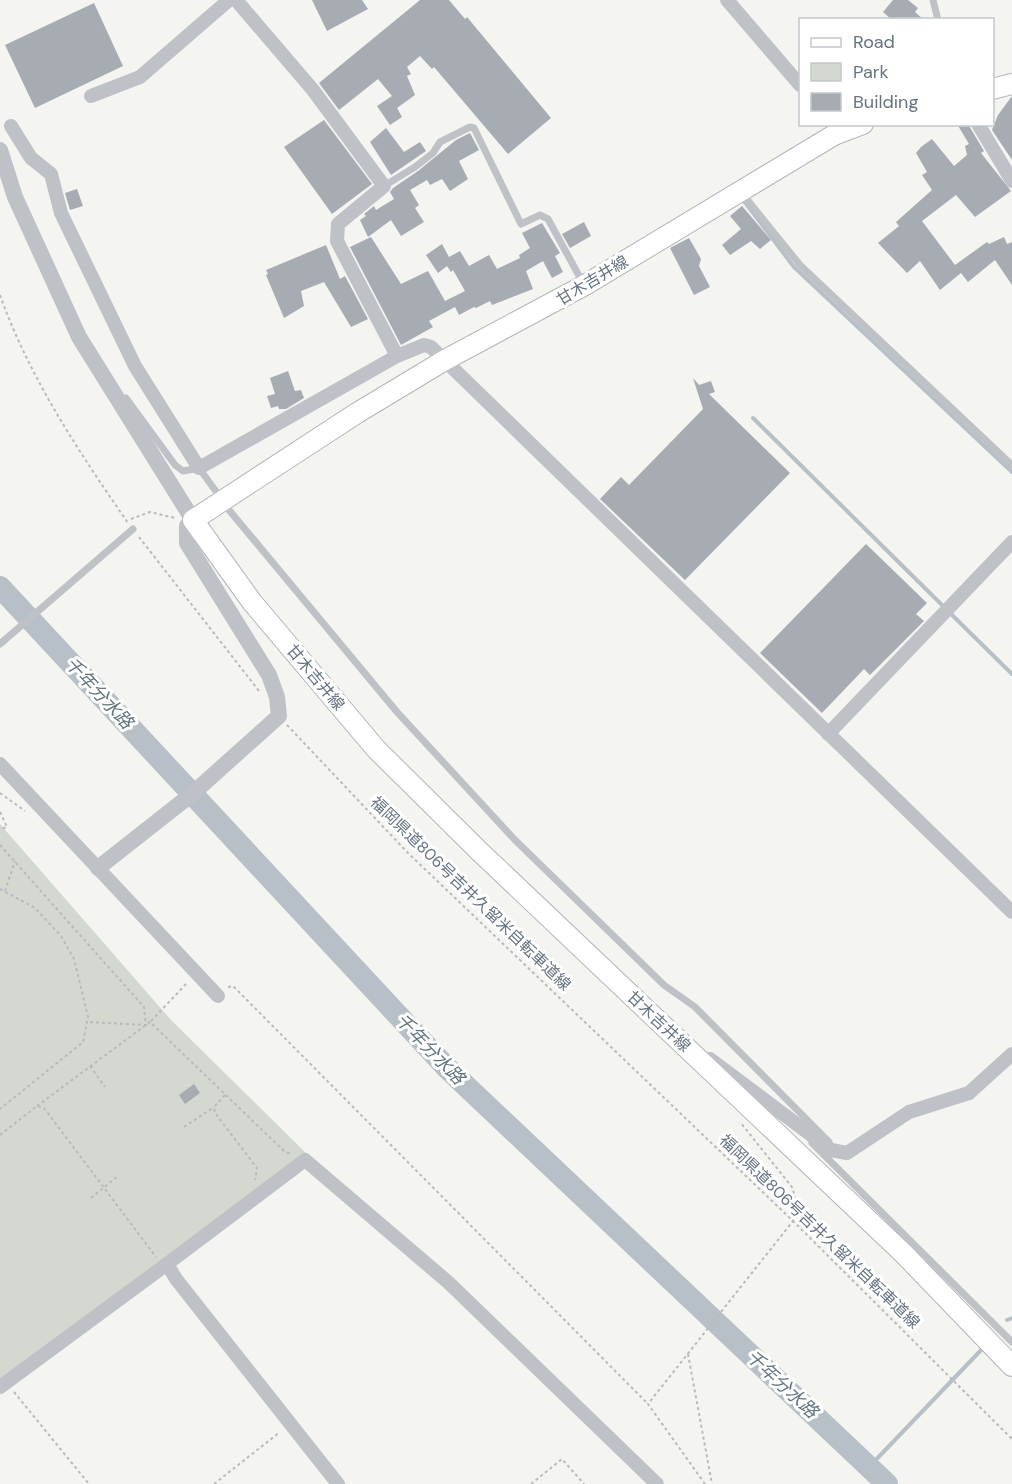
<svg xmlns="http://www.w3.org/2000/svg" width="1012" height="1484" font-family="'DM Sans','Noto Sans JP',sans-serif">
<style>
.green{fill:#d3d9d1}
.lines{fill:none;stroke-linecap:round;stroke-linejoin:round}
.stream{stroke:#b7c0c6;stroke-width:4}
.river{stroke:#b7c0c6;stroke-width:22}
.building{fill:#a6acb2}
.secondary-casing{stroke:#b1b5b9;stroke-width:22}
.path{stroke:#b8babd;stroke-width:2;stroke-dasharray:3 3;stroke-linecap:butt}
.service{stroke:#bec1c5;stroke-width:7}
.minor{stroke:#bec1c5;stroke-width:14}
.tertiary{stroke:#bec1c5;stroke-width:16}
.secondary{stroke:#fff;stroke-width:20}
.labels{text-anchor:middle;stroke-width:6;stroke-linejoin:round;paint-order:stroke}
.street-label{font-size:16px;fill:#667380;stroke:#fff}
.water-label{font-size:18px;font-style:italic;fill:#62757d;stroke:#fff}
</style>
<rect width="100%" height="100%" fill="#f4f4f1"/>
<path class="green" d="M 0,824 L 171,1020 L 307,1154 L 0,1383 Z"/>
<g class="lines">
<path class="stream" d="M 744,201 L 794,267 L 1012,472
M 753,418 L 944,607
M 949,612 L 1012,674
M 1007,1320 L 1012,1318
M 869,1467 L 984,1347"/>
<path class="river" d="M 0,587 L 447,1068 L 887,1484"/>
</g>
<path class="building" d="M 312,0 L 362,0 L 368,9 L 327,31 Z
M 420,0 L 449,0 L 465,19 L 467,17 L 551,118 L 508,154 L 434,67 L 432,69 L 420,56 L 407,67 L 411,74 L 407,76 L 415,95 L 397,108 L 402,117 L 390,125 L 377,106 L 392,96 L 378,79 L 339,110 L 319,83 Z
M 893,0 L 908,0 L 918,8 L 915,12 L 924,20 L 892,20 L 883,12 Z
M 94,3 L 123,66 L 35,108 L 5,45 Z
M 1012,96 L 1012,160 L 992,130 L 998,115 Z
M 324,120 L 372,184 L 332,214 L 284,147 Z
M 957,124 L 968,124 L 984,151 L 981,153 L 1011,191 L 975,217 L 956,195 L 922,221 L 955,265 L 987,242 L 989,244 L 1004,237 L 1007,244 L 1012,242 L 1012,285 L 995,260 L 968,282 L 961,273 L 940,290 L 920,261 L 907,273 L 878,243 L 899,226 L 896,222 L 932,190 L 922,175 L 927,172 L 916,153 L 921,147 L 932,139 L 954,166 L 967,155 L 965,146 L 969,144 Z
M 386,128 L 404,152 L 420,142 L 426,151 L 391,175 L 370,142 Z
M 470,133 L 479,150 L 459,161 L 468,179 L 450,191 L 442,179 L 430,185 L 427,180 L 410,190 L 419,205 L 415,208 L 424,222 L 401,236 L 391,220 L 368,237 L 360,220 L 366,216 L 364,214 L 374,206 L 376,210 L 394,199 L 390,192 L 393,188 L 418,171 L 456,140 Z
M 77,189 L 83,206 L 70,210 L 65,193 Z
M 742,206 L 771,240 L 760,249 L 751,241 L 730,255 L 722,245 L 741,229 L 730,216 Z
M 584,222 L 591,236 L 570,248 L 562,234 Z
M 542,223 L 560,253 L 555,256 L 563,272 L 552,278 L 543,261 L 526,271 L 533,289 L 492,305 L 490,301 L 476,308 L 474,307 L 459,315 L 455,307 L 429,321 L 433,327 L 401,345 L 350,247 L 371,237 L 401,284 L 428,271 L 445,301 L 465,291 L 453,270 L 451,272 L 447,266 L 438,273 L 426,255 L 442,244 L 449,257 L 460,251 L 469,266 L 489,255 L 497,269 L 520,258 L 519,255 L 530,248 L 522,233 Z
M 689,238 L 701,259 L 699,266 L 710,287 L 694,295 L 670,248 Z
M 326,245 L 340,279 L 345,276 L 368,319 L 351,327 L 324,282 L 301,291 L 304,306 L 284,318 L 266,275 L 268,274 L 266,270 Z
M 288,371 L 295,391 L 301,390 L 304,398 L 286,409 L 279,409 L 278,406 L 271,408 L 267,396 L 275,394 L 270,378 Z
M 693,378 L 699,385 L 711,381 L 715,392 L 709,394 L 790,473 L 685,580 L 600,499 L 621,477 L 629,485 L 703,409 Z
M 866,544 L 927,603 L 916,614 L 924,621 L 870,675 L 864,669 L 822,713 L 760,653 Z
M 194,1084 L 200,1093 L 185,1104 L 179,1095 Z"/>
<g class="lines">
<defs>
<path id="secondary" d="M 992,89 L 1012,84
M 863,124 L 834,135 L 585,285 L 445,360 L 357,413 L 193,520 L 252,602 L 376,749 L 478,850 L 903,1253 L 1012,1366"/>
</defs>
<use href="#secondary" class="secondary-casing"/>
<path class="path" d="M 0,295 C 29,377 79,452 128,523
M 131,519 L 150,512 L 175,518
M 139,537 L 259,691
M 287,725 L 408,853 L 793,1221 L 1012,1439
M 0,793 L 25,811
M 0,812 L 7,827 L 0,829
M 0,845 L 144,1007 L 146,1025 L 87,1022
M 0,889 L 35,908 L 61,936 L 74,959 L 88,1017 L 83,1042 L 0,1109
M 5,891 L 15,861
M 228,987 L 233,986 L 648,1404
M 151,1021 L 188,982
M 90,1066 L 105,1087
M 225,1095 L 214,1107 L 215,1113 L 257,1168 L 255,1180
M 37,1106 L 150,1022 L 285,1152 L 291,1154
M 184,1127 L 214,1107
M 0,1135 L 37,1106 L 44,1108 L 156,1257
M 91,1198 L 118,1176
M 688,1354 L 712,1484
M 14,1392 L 89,1484
M 214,1484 L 280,1432
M 531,1484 L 562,1459 L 584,1484
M 705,1484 L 648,1404 L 793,1221 L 797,1204 L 792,1187 L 740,1122"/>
<path class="service" d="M 933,0 L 938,20
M 384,186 L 415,167 L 433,153 L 440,142 L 470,127 L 474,128 L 521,224 L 540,215 L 548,219 L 583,283
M 741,192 L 800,265 L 1012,465
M 126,398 L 175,465 L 183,471 L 199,468 L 215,490
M 229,510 L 397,712 L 515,840 L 664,985 L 695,1007 L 829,1142
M 0,644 L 133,529
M 812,1143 L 1012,1342"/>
<path class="minor" d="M 236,0 L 313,90 L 384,186 L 338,224 L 337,241 L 397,356
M 727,0 L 800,85
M 91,96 L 140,77 L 229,0
M 978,124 L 1012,181
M 11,126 L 31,158 L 51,174 L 61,213 L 135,366 L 199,468 L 397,356 L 424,345 L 431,347 L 1012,912
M 828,734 L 1012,542
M 0,764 L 218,996
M 710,1059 L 831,1150 L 847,1153 L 909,1112 L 969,1093 L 1012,1054
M 167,1264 L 305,1160 L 449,1283 L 657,1484
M 0,1387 L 167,1264 L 176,1279 L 338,1484"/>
<path class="tertiary" d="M 0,150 L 15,197 L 79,337 L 193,520 L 187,526 L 187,543 L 269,675 L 277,697 L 279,716 L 192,794 L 98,868"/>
<use href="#secondary" class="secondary"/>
</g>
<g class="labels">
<g class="street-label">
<text transform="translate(592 280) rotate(-31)" y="6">甘木吉井線</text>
<text transform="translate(316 677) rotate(50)" y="6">甘木吉井線</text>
<text transform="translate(471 893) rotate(44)" y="6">福岡県道806号吉井久留米自転車道線</text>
<text transform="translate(659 1021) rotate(43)" y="6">甘木吉井線</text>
<text transform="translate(820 1231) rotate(44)" y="6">福岡県道806号吉井久留米自転車道線</text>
</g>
<g class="water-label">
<text transform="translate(99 693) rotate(47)" y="6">千年分水路</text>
<text transform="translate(430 1049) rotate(46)" y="6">千年分水路</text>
<text transform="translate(782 1384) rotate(43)" y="6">千年分水路</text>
</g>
</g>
<rect x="799" y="18" width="195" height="108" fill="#ffffff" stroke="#c2c7cc" stroke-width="1.5"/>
<rect x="811" y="38" width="30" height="9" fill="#ffffff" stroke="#c2c7cc" stroke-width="1.5"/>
<text x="853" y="48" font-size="18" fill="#667380">Road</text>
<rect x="811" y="63" width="30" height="18" fill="#d3d9d1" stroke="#c2c7cc" stroke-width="1.5"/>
<text x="853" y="78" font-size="18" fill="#667380">Park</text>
<rect x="811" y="93" width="30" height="18" fill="#a6acb2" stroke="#c2c7cc" stroke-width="1.5"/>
<text x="853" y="108" font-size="18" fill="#667380">Building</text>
</svg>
